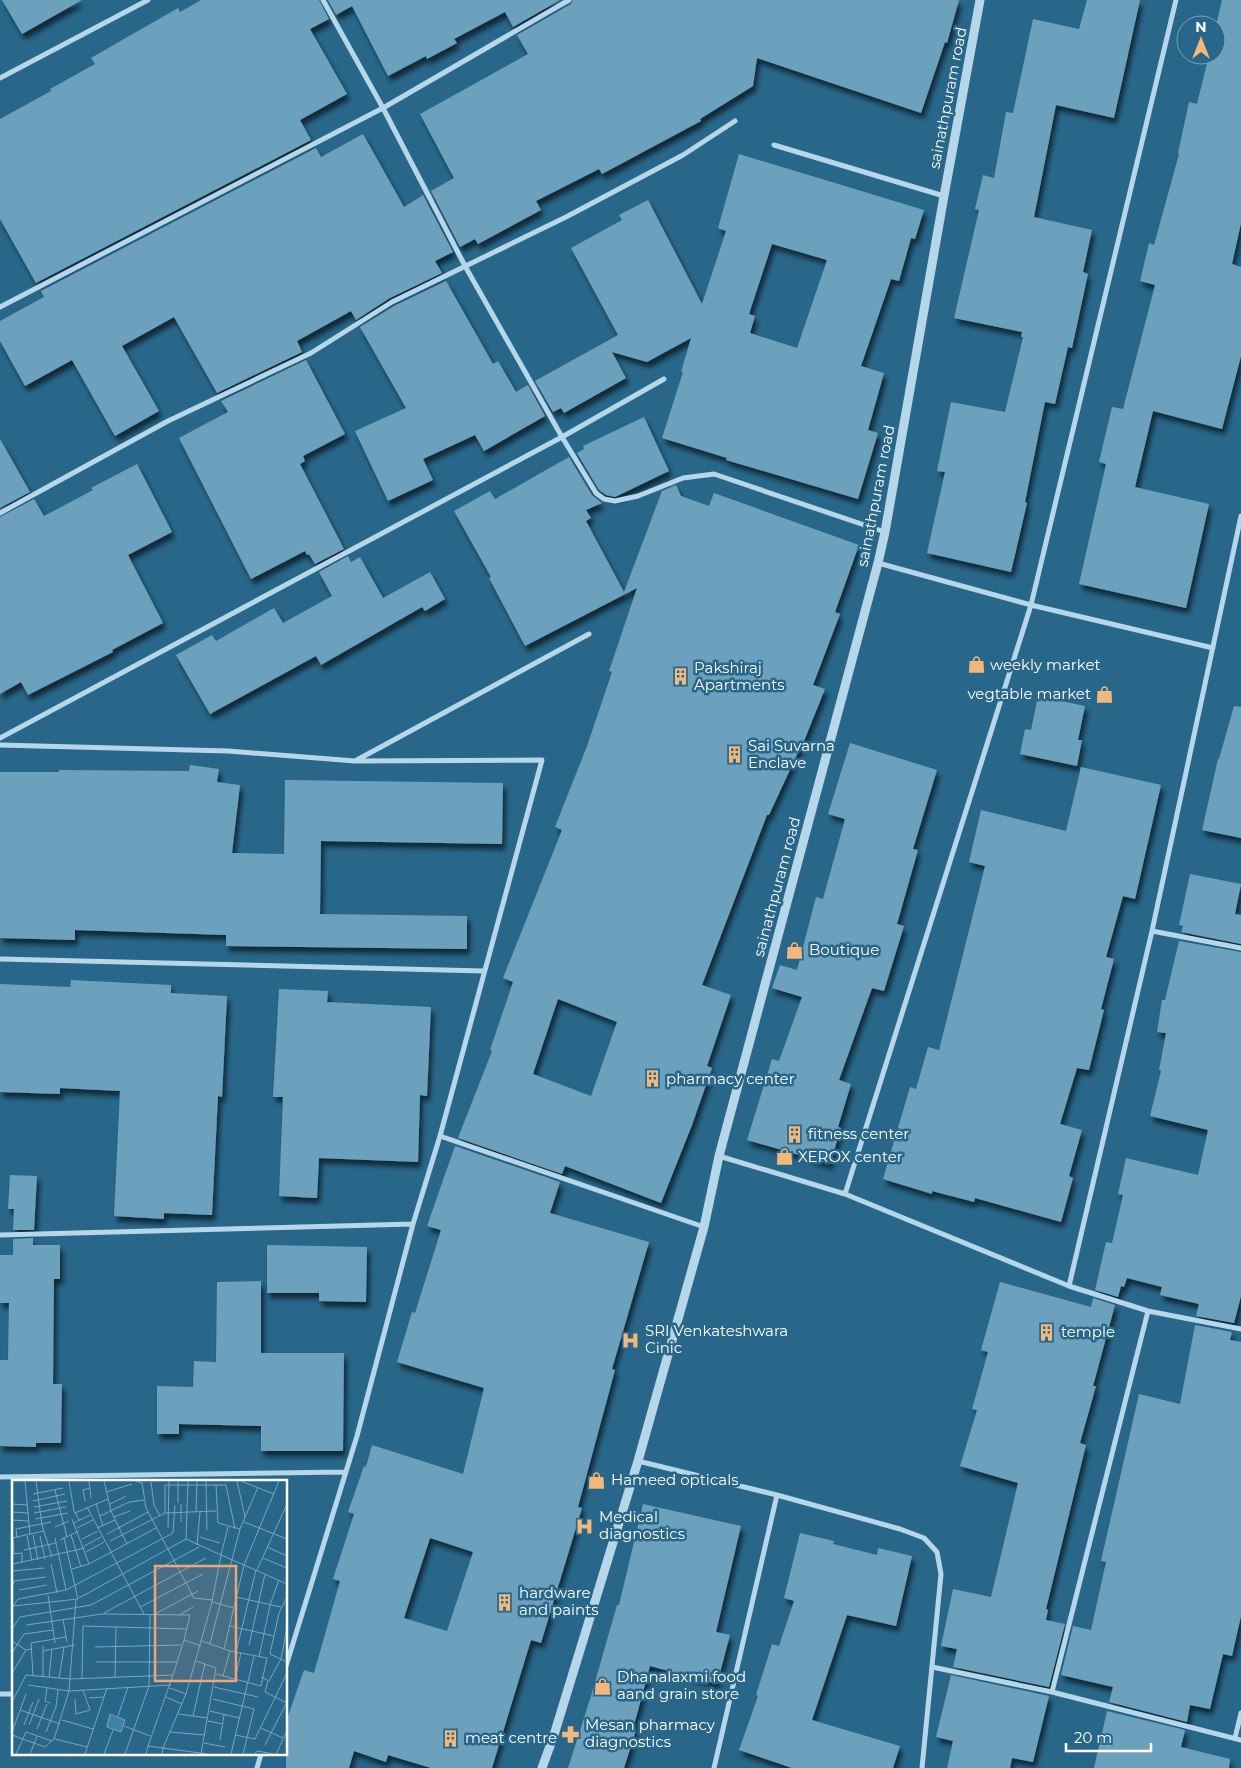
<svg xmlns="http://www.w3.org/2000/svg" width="1241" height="1768" font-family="Montserrat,sans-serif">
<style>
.building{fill:#6ca1bd;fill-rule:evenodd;filter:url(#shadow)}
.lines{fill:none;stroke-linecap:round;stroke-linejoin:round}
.minor{stroke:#b5d7e9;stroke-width:5}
.tertiary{stroke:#b5d7e9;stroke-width:9}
.labels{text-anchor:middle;stroke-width:5;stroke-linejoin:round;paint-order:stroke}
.street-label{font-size:15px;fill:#fff;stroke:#28678a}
.poi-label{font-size:15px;fill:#fff;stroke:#28678a;text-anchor:start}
.inset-road{fill:none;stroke:#7ea4b9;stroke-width:1}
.view{fill:#f2a479;fill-opacity:0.15;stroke:#f2a479;stroke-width:2.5}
.inset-edge{fill:none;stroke:#fff;stroke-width:2.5}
</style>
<defs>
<filter id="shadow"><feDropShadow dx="3" dy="5.5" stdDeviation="2.5" flood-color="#0009"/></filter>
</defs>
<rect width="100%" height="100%" fill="#28678a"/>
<path class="building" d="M 2,0 L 82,0 L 22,34 Z
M 201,0 L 319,0 L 329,19 L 310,29 L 347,94 L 300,120 L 311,140 L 36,283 L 0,219 L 0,119 L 51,91 L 50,89 L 95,64 L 91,58 L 178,8 L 180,12 Z
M 328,0 L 560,0 L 513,27 L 505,12 L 454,39 L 457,43 L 427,59 L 426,56 L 388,76 L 352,6 L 336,15 Z
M 573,0 L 959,0 L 947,43 L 945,42 L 921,113 L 757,58 L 753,86 L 700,119 L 701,121 L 602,174 L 599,169 L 536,201 L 541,210 L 478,244 L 475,239 L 460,247 L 431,191 L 454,178 L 420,114 L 528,54 L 517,35 L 571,4 Z
M 1087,0 L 1140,0 L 1114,118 L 1056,105 L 1034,217 L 1092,230 L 1083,272 L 1088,274 L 1072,348 L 1068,347 L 1055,404 L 1045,402 L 1025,502 L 1027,503 L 1011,572 L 927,553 L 945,472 L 937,471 L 951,402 L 1005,412 L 1023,337 L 1021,337 L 1022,332 L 954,318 L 979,210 L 975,209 L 983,175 L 994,178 L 1006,112 L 1013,113 L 1033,19 L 1079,29 Z
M 1222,0 L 1241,0 L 1241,223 L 1232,264 L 1241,267 L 1241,356 L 1222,429 L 1153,411 L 1135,487 L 1209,504 L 1186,608 L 1079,584 L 1106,464 L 1099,462 L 1112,407 L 1123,409 L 1155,285 L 1140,281 L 1149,243 L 1154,245 L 1179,154 L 1178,153 L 1189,102 L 1197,104 L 1209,55 L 1216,55 L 1216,26 Z
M 363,134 L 404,207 L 423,195 L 453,252 L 435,261 L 442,273 L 390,298 L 356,320 L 351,311 L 297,341 L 302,352 L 217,393 L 174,317 L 122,346 L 159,411 L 115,436 L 72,360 L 25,386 L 0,341 L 0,321 L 44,297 L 41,291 L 316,148 L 321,157 Z
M 739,154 L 924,210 L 915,239 L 911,238 L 899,281 L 891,279 L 861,366 L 884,373 L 868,430 L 878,433 L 858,499 L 726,460 L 727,458 L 662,438 L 683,372 L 681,372 L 691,338 L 647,362 L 612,352 L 626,378 L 564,413 L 561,408 L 553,412 L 535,381 L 618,335 L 571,248 L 622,220 L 619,215 L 648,200 L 702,304 L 726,231 L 718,228 ZM 772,244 L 827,260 L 797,348 L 750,333 L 755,316 L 749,314 Z
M 446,281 L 493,364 L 498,361 L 516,392 L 528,385 L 545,416 L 484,451 L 475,435 L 423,459 L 433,480 L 388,501 L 355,431 L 406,408 L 360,327 L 394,306 Z
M 306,360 L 345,434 L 303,456 L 305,461 L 300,464 L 344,549 L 315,564 L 309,554 L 307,555 L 305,551 L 251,579 L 179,438 L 228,412 L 221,401 Z
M 644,417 L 669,471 L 615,497 L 606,495 L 599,490 L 577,453 L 584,449 L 583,446 Z
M 0,439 L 30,492 L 0,508 Z
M 569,457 L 592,495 L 602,503 L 586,510 L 591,518 L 586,521 L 624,592 L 662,491 L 676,485 L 681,496 L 709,506 L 714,493 L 859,545 L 835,612 L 840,614 L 813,685 L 825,689 L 802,746 L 801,746 L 769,815 L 767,815 L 702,985 L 731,995 L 707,1066 L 712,1068 L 692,1125 L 661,1203 L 565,1166 L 562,1174 L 458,1138 L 492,1051 L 490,1050 L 513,982 L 503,978 L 562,830 L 555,827 L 587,746 L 612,672 L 609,671 L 637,588 L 525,646 L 489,578 L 491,577 L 454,511 L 490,491 L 495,499 ZM 558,999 L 617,1022 L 591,1096 L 533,1074 Z
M 137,464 L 172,532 L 128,555 L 163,623 L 112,650 L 113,652 L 28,695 L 21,682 L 0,694 L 0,517 L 34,499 L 44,516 L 93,490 L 91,488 Z
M 348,556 L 351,562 L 360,557 L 383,598 L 430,572 L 445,599 L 425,611 L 422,607 L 321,665 L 316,656 L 210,714 L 176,655 L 212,635 L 216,641 L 274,608 L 283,623 L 332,596 L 319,572 Z
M 1038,696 L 1085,706 L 1078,740 L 1082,740 L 1077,766 L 1020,754 L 1025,729 L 1031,730 Z
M 1234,706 L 1241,707 L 1241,838 L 1202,830 L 1218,759 L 1219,759 Z
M 850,743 L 937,770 L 913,849 L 918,850 L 897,924 L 904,926 L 884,991 L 872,988 L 839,1080 L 851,1084 L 838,1127 L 841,1128 L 830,1164 L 747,1140 L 772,1059 L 779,1061 L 802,997 L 772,988 L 780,965 L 797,970 L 816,897 L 823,899 L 845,819 L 828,814 Z
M 190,765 L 219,769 L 217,782 L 240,785 L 232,853 L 284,854 L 285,780 L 503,783 L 502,844 L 321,841 L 320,914 L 467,916 L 467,949 L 226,946 L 226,935 L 75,930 L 75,940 L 0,938 L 0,772 L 59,772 L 59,770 L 189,771 Z
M 1081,767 L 1161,785 L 1135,899 L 1123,896 L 1106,957 L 1114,959 L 1101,1009 L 1104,1010 L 1089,1070 L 1077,1068 L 1060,1124 L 1082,1130 L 1069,1176 L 1073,1178 L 1061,1222 L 975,1198 L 974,1202 L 932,1191 L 932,1194 L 883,1179 L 910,1087 L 916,1089 L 928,1047 L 939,1050 L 985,866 L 969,862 L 981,810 L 1066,831 Z
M 1190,874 L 1241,884 L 1235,914 L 1241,915 L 1241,944 L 1181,932 L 1183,926 L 1179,925 Z
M 1179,941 L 1241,952 L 1241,1296 L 1234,1323 L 1196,1316 L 1199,1304 L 1160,1295 L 1162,1287 L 1127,1278 L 1124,1287 L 1121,1286 L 1118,1297 L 1095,1290 L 1106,1242 L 1112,1243 L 1123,1195 L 1118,1194 L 1126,1158 L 1198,1175 L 1208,1130 L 1150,1116 L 1161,1071 L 1159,1070 L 1166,1033 L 1157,1032 L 1162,1000 L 1165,1000 Z
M 71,980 L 171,985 L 171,993 L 227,996 L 222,1097 L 218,1096 L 212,1215 L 164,1213 L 164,1219 L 114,1216 L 120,1091 L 60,1088 L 60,1094 L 0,1092 L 0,984 L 70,987 Z
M 279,989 L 328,991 L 327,1002 L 431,1007 L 427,1096 L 420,1095 L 418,1162 L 319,1158 L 317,1198 L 279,1196 L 283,1097 L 273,1097 Z
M 455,1146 L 560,1182 L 550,1213 L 649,1242 L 612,1369 L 615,1370 L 578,1507 L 582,1508 L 541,1643 L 531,1640 L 492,1768 L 431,1768 L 388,1755 L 386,1762 L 354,1751 L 349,1768 L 286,1768 L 286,1722 L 304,1670 L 314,1673 L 340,1581 L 333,1579 L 354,1514 L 348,1512 L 364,1466 L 366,1467 L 372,1445 L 463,1474 L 484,1388 L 397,1362 L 412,1312 L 415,1313 L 441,1230 L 427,1226 ZM 430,1538 L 473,1552 L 447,1631 L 404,1618 Z
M 10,1175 L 37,1176 L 34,1230 L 13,1230 L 14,1209 L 8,1209 Z
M 33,1238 L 33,1245 L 60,1245 L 60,1279 L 54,1279 L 53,1384 L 62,1384 L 61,1443 L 36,1443 L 36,1447 L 0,1446 L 0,1360 L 8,1360 L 9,1303 L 0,1303 L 0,1255 L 13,1255 L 13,1239 Z
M 267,1245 L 367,1247 L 366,1302 L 319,1301 L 319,1293 L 267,1293 Z
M 261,1281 L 261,1353 L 344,1353 L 343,1451 L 261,1451 L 261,1426 L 179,1424 L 179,1434 L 157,1434 L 157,1386 L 193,1387 L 194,1361 L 216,1362 L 217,1282 Z
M 1000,1282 L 1091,1307 L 1093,1298 L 1115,1305 L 1093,1386 L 1096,1386 L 1080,1443 L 1086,1445 L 1046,1609 L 1048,1610 L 1046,1620 L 1065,1624 L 1049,1687 L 953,1667 L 957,1649 L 941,1646 L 953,1589 L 991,1597 L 1018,1483 L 960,1466 L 977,1410 L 972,1409 L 988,1352 L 981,1350 Z
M 1195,1325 L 1232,1332 L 1230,1340 L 1241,1342 L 1241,1616 L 1232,1656 L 1223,1654 L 1210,1709 L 1190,1705 L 1187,1722 L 1109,1702 L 1113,1687 L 1061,1675 L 1073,1626 L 1091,1630 L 1106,1562 L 1101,1561 L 1139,1394 L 1180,1404 Z
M 643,1504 L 741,1526 L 716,1632 L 730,1635 L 717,1684 L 650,1666 L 633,1729 L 636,1730 L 624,1768 L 568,1768 L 591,1696 L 617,1605 L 619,1605 Z
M 800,1533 L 834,1541 L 833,1544 L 877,1555 L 878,1548 L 912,1556 L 896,1626 L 847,1615 L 812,1720 L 900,1746 L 893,1768 L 792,1768 L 739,1750 L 758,1696 L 756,1695 L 772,1644 L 779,1646 L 794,1601 L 784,1598 Z
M 951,1675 L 1049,1696 L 1033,1762 L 1012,1758 L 1010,1768 L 947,1768 L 953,1741 L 936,1737 Z
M 1107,1711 L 1185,1730 L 1181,1747 L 1230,1759 L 1229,1768 L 1094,1768 Z"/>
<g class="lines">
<path class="minor" d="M 323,0 L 383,108 L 465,266 L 562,437 L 596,493 L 604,499 L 615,501 L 638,496 L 683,478 L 714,474 L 885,532
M 0,78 L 148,0
M 774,145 L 944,196
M 0,307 L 383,108 L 569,0
M 0,513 L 168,421 L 311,353 L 392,302 L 566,217 L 683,155 L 735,121
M 878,563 L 1031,605 L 1213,648
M 0,738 L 562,437 L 664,379
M 0,745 L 228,751 L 355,761 L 542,760 L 440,1136
M 355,761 L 589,634
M 1152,931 L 1241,948
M 0,959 L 484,971
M 719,1156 L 845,1194 L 1069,1286 L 1148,1311 L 1241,1329
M 845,1194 L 1031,605 L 1176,0
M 0,1235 L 413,1224
M 1069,1286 L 1152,931 L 1241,516
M 638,1461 L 777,1495 L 900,1529 L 924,1538 L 937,1552 L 941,1574 L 922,1768
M 0,1477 L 346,1472
M 286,1666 L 357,1436 L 413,1224 L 440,1136 L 704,1227
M 932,1667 L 1052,1692 L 1241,1740
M 1052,1692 L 1148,1311
M 0,1694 L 14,1694
M 1235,1738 L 1241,1713
M 257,1768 L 261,1754
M 714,1768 L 777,1495"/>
<path class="tertiary" d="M 542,1768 L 554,1735 L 638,1461 L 704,1227 L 719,1156 L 878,563 L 885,532 L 944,196 L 980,0"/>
</g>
<defs>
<symbol id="shop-bare" viewBox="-9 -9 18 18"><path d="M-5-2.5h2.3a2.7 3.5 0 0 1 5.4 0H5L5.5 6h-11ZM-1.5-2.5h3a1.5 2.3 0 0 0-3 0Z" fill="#f1b77b" stroke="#28678a" stroke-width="2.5" paint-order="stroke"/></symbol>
<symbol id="building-bare" viewBox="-9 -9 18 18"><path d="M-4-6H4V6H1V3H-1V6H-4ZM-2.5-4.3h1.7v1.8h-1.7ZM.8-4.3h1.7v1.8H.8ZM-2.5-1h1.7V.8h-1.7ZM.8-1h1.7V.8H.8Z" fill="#f1b77b" stroke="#28678a" stroke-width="2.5" paint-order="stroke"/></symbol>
<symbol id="hospital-bare" viewBox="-9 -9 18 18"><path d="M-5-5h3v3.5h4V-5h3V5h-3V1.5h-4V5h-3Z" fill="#f1b77b" stroke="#28678a" stroke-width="2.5" paint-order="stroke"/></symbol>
<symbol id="pharmacy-bare" viewBox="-9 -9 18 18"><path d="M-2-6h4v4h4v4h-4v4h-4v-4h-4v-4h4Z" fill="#f1b77b" stroke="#28678a" stroke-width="2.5" paint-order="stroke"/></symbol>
</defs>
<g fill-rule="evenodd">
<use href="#shop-bare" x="964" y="652" width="25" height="25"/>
<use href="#building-bare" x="668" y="664" width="25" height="25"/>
<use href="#shop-bare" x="1092" y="682" width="25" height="25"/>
<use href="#building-bare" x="722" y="742" width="25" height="25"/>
<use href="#shop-bare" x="782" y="938" width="25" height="25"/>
<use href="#building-bare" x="640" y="1066" width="25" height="25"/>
<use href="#building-bare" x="782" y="1122" width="25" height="25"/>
<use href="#shop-bare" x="772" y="1144" width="25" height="25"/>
<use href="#building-bare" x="1034" y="1320" width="25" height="25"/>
<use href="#hospital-bare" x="618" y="1328" width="25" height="25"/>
<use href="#shop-bare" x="584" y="1468" width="25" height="25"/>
<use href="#hospital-bare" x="572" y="1514" width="25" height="25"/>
<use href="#building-bare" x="492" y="1590" width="25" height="25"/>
<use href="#shop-bare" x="590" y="1674" width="25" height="25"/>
<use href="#pharmacy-bare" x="558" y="1722" width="25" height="25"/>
<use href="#building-bare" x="438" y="1726" width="25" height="25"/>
</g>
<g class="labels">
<g class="street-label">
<text transform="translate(948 98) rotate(-79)" y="5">sainathpuram road</text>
<text transform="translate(876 496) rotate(-79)" y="5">sainathpuram road</text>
<text transform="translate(777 887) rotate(-75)" y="5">sainathpuram road</text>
</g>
<g class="poi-label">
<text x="990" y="670">weekly market</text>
<text x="694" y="673">Pakshiraj<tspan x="694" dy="17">Apartments</tspan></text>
<text x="1091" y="699" text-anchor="end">vegtable market</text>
<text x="748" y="751">Sai Suvarna<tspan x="748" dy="17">Enclave</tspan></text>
<text x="809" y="955">Boutique</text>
<text x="666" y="1084">pharmacy center</text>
<text x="808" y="1139">fitness center</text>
<text x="798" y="1162">XEROX center</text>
<text x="645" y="1336">SRI Venkateshwara<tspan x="645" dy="17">Cinic</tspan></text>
<text x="1061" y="1337">temple</text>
<text x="611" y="1485">Hameed opticals</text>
<text x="599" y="1522">Medical<tspan x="599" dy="17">diagnostics</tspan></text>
<text x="519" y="1598">hardware<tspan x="519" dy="17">and paints</tspan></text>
<text x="617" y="1682">Dhanalaxmi food<tspan x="617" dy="17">aand grain store</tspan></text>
<text x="585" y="1730">Mesan pharmacy<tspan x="585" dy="17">diagnostics</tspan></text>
<text x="465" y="1743">meat centre</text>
</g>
</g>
<g transform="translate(12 1480)">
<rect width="275" height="275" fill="#28678a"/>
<path d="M 98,234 L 113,240 L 109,252 L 94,246 Z" fill="#3c82a6"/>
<path class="inset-road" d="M 13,1 L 18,55M 24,1 L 30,45 L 40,77M 57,1 L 62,31 L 67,40M 77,1 L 79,18M 92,1 L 99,31 L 115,64M 124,1 L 130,3 L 134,28 L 182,118 L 201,120M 194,1 L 195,50M 225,1 L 233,37M 229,1 L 262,14M 139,2 L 142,25 L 148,36M 204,5 L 206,43 L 228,49M 43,10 L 55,57M 94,12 L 120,4M 21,14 L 51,8M 21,21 L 53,14M 73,21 L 71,10 L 78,8M 166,23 L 166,1M 0,24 L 15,25M 84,24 L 91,46M 98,24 L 114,16M 169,24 L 169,42M 22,27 L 55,21M 75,27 L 132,134M 0,32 L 16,33M 184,32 L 185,1M 22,33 L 54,27M 63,33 L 96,19M 153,33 L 153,5 L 214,5 L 223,49M 88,36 L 117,22 L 132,20M 102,37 L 118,31M 23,39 L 56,33M 60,39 L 77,84M 0,40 L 16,41M 232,42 L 275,59M 62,43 L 78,35M 43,47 L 57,41M 65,48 L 81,40M 85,48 L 103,40M 156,48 L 157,1M 95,54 L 136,32M 21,55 L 26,80M 59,55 L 69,87M 15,56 L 20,81M 28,56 L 33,79M 188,57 L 208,63M 0,58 L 32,51M 1,58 L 2,73M 5,58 L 4,49 L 39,42M 43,58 L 54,110M 70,59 L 86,51M 174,59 L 209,75 L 216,47M 174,59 L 176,1M 48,60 L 67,51M 98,61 L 153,33 L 204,31M 185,65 L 188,32M 72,66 L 89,57M 255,67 L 275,76M 12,70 L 44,63M 74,72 L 92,62M 0,74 L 10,73 L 10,83M 251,78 L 275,88M 1,84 L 73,68M 39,84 L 45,113M 60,89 L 77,84 L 144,48M 245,90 L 275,24M 0,91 L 32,88M 0,107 L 2,101 L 34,97M 7,110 L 35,105M 36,115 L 43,163M 224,117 L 269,127M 275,117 L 267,133 L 258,174 L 275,182M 67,118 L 174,59M 200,122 L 222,128M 2,126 L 66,119 L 52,58M 128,127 L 191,94M 0,128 L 6,119 L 54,110 L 161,53 L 163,25M 92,133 L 194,78M 143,134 L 186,111M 167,135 L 181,127M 51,139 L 55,162M 14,145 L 90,134 L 178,135 L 172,160M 218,146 L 262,156M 0,149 L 8,137 L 79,125 L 187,67M 0,161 L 14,170 L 19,169M 190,161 L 218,171 L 255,178 L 249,206 L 204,194M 198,163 L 228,49 L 246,7M 237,165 L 253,94M 31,166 L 31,196M 83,167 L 169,165M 212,169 L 232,85 L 275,104M 31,171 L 63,165M 224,172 L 244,90M 0,173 L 12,154 L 41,150M 247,177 L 258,125 L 267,100M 184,181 L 204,188 L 189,274M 84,182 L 165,182M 0,193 L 14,170M 21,195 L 19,163 L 54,157M 211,196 L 218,171M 37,197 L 40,169M 249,197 L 257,201 L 269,179 L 275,147M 47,198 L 52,167M 103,198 L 104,147M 70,199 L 71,146 L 174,149M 223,199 L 229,173M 256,201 L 253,212 L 275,223M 16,205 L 57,211 L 159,205M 202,207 L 246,217M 35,208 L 33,221 L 38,223M 158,208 L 174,214M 154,217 L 170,224M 77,218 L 92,217M 63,219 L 64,234 L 78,230 L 71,210M 201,219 L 242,229 L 231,274M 0,222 L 14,195 L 58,199 L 161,195 L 172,160 L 189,166M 8,230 L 48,244M 198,231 L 227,238M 98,234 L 113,240 L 109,252 L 95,247 ZM 166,234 L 196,238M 106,236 L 116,207M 181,236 L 193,183M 50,240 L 81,249M 196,241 L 211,244M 12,245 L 21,222M 17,245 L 27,219M 112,246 L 138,256M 249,248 L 271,258M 25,249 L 35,224M 0,252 L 14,214M 34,252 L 44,227 L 46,210M 158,252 L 193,255M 0,255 L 33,267 L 42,259 L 57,211 L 64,120M 223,255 L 243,259 L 275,193M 43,259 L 75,267M 208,260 L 212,235M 192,263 L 213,267M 253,265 L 275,222M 136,266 L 161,195M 4,274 L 14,252 L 40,261M 18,274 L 25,256M 73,274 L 95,208M 92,274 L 101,250M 113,274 L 137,206 L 138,134M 134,274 L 136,266 L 151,268 L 174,214 L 200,122 L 209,75 L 232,85 L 267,1M 150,274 L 151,268 L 195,274M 219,274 L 242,176M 243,274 L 245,271 L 262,274M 264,274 L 275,251"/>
<path class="view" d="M 143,86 L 224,86 L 224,201 L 143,201 Z"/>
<rect width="275" height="275" class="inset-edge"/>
</g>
<g transform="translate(1201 40)"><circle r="24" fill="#28678a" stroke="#7ea4b9"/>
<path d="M0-4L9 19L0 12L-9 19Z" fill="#f1b77b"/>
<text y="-8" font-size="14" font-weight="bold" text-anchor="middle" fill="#ffffff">N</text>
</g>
<path d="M1066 1743v8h85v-8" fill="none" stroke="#ffffff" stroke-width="2.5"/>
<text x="1074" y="1743" font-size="15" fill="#ffffff" stroke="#28678a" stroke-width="4" paint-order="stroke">20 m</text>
</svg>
